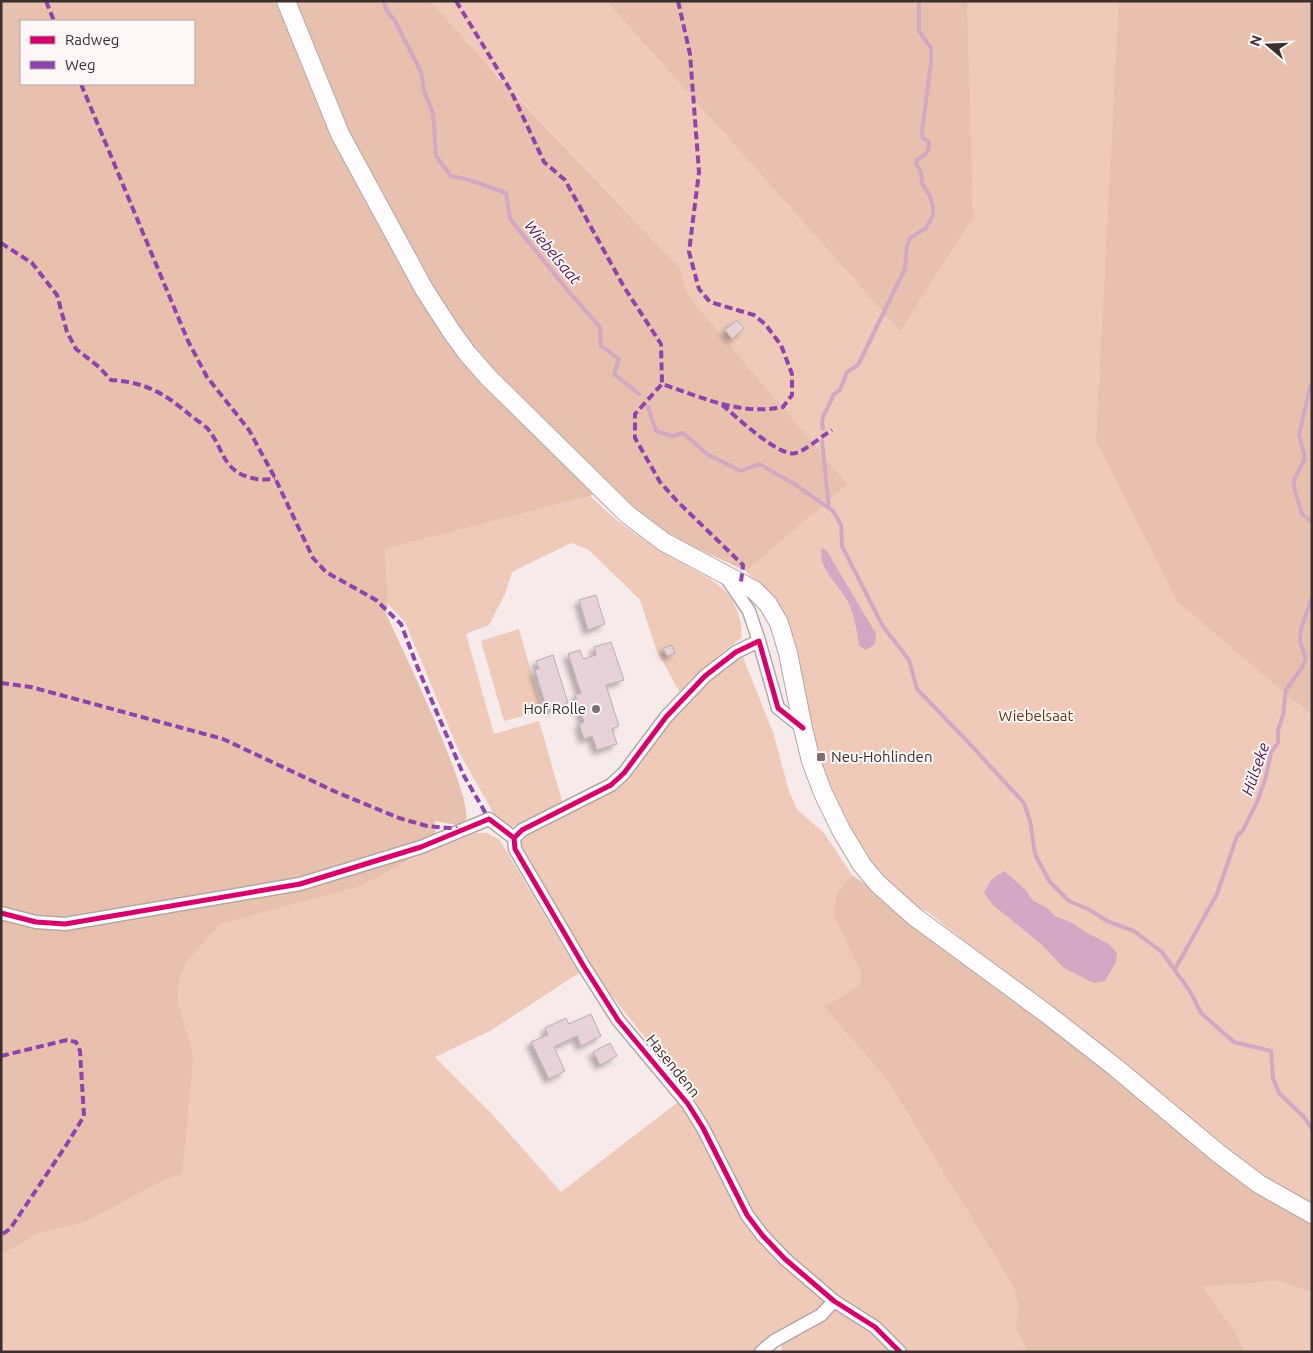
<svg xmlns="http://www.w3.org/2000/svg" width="1313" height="1353" font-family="Ubuntu,sans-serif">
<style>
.green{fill:#efcab9;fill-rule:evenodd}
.forest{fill:#e8c0ae;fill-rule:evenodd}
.water{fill:#d2a8c4}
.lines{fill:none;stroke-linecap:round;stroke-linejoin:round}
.stream{stroke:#d2a8c4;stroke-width:4}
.building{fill:#e6d2d8;stroke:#b9aeb0;filter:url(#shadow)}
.street-casing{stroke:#b3a7a8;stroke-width:15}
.secondary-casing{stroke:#b3a7a8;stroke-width:20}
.street{stroke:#fefcfc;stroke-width:12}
.secondary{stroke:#fefcfc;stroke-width:18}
.quiet{stroke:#8e44ad;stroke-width:4;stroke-dasharray:8 4;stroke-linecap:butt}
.cycleway-casing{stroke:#fdf7f7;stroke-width:8}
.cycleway{stroke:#d6006c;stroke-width:5}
.poi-dot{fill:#7c7071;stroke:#fdf7f7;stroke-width:2}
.labels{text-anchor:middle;stroke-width:4;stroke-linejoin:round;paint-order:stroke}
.poi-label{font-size:15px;fill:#3a2e2f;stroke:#fdf7f7;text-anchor:end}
.park-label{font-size:15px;fill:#6b330c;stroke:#fdf7f7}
.street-label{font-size:15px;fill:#3a2e2f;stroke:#fdf7f7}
.water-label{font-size:16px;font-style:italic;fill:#59174d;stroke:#fdf7f7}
</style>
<defs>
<filter id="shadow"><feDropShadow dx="-4.5" dy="4.5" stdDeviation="2.5" flood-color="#0004"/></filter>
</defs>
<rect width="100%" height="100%" fill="#f7eaeb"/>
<path class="green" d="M 341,1 L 606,1 L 859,285 L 892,1 L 1148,1 L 1296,703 L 1312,716 L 1312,1209 L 1259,1179 L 1103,1051 L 928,912 L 910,904 L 872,870 L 824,782 L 766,593 L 746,571 L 754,563 ZM 476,53 L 681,269 L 685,286 L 690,297 L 785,410 Z
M 590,496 C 613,519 641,539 669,556 C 684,565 709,576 721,587 C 734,598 744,622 741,638 L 721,653 L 680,693 L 656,649 L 640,600 L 589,550 L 571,543 L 512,572 L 505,594 L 489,625 L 466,634 L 494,734 L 539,721 L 563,804 L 510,828 L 496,818 L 460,754 L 405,622 L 388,604 L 385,549 Z
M 519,629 L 542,711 L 504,721 L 481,641 Z
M 742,655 L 773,732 L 789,791 L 797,809 L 824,833 L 852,875 L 836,894 L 834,915 L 862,975 L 859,985 L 826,1007 L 887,1080 L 1013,1286 L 1019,1309 L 1015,1328 L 1028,1352 L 906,1352 L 898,1341 L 874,1322 L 833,1294 L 786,1255 L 751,1211 L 726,1157 L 696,1102 L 586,963 L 522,854 L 520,840 L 527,835 L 615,790 C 638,769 653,740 672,716 C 690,693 718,671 742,655 Z
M 466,833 L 486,833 L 499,839 L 579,973 L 490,1031 L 435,1057 L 492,1114 L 561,1192 L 678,1102 L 710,1153 L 741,1215 L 756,1238 L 779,1261 L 827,1299 L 818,1313 L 756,1352 L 1,1352 L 1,1255 L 39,1233 L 84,1223 L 165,1180 L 181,1174 L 194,1056 L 178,1001 L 179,979 L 188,960 L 221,924 L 362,886 L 436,845 Z
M 1279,1281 L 1312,1293 L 1312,1352 L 1246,1352 L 1236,1333 L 1203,1287 Z
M 840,1308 L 862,1323 L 895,1352 L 783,1352 L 778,1340 Z"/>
<path class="forest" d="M 1,1 L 430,1 L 497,76 L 681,269 L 685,286 L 690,297 L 847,484 L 746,571 L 690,545 L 654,525 L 610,486 L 590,496 L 385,549 L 388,604 L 386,614 C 401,645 473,796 466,820 L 457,825 L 435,821 L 436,845 L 362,886 L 221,924 L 188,960 L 179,979 L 178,1001 L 194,1056 L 182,1174 L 165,1180 L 84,1223 L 39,1233 L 1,1255 ZM 21,21 L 194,21 L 194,84 L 21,84 Z
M 606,1 L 967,1 L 973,217 L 900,331 Z
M 1119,1 L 1312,1 L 1312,716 L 1178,602 L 1096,441 Z
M 852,875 L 909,915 L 1312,1223 L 1312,1293 L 1279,1281 L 1203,1287 L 1236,1333 L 1246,1352 L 1028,1352 L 1015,1328 L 1019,1309 L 1013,1286 L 887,1080 L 825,1007 L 859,985 L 862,975 L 834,916 L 836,894 Z"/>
<path class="water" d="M 822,548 L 827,551 L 876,634 L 875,644 L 866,650 L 859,646 C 858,633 853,611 847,600 C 838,584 817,567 822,548 Z
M 1004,871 L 1026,890 L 1033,901 L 1046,907 L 1055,916 L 1074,924 L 1087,933 L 1109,944 L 1117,953 L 1116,962 L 1105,981 L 1094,983 L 1064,968 L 1041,944 L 992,904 L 984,893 L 991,880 Z"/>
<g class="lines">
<path class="stream" d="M 384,1 L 386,9 L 395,21 L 421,72 L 424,91 L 433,113 L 436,156 L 451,176 L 470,180 L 506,193 L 510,219 L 569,292 L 600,327 L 601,346 L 619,359 L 614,374 L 639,394
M 1312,387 L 1310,387 L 1299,435 L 1305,458 L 1294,480 L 1294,487 L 1302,514 L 1312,522
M 648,407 L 656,431 L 672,436 L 683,433 L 707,454 L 741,471 L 759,464 L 793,483 L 833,511 L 841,525 L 842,546 L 882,625 L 909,660 L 917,689 L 968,742 L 1024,803 L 1030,821 L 1035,854 L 1049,881 L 1069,901 L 1090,910 L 1107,921 L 1134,931 L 1162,952 L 1191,993 L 1201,1013 L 1234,1042 L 1271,1051 L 1273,1078 L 1279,1093 L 1304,1117 L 1312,1129
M 823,429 L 822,423 L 823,417 L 834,394 L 840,390 L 847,372 L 858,365 L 905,269 L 907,245 L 910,238 L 926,228 L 933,215 L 933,206 L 930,196 L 922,183 L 921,172 L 916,164 L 917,160 C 925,155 930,152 929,142 L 923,138 L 922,132 L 931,63 L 931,48 L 919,31 L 919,1
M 822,441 L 829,508
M 1175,969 L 1217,894 L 1237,836 L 1243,830 L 1257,802 L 1266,777 L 1271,752 L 1278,743 L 1278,731 L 1283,715 L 1286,690 L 1303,666 L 1306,659 L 1300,642 L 1301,629 L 1312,597"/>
</g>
<path class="building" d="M 737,320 L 744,328 L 732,339 L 725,330 Z
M 596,595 L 605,624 L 588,630 L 579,600 Z
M 611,642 L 624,680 L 606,685 L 619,726 L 612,729 L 617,744 L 597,750 L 592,736 L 584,739 L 579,724 L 584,722 L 575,695 L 581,693 L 568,654 L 580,650 L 583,659 L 596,655 L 594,647 Z
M 672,645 L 675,653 L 667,656 L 663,648 Z
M 553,655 L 568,703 L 547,710 L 535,670 L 539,669 L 536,661 Z
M 591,1014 L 601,1036 L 581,1046 L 577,1036 L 554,1047 L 565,1071 L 549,1079 L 531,1042 L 548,1035 L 545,1028 L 566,1018 L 569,1024 Z
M 610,1043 L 617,1056 L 600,1065 L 593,1052 Z"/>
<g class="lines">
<defs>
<path id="street" d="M 726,577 L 749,611 L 759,641
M 514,838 L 515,849 L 583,965 L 618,1020 L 688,1104 L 703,1128 L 747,1215 L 763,1236 L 785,1259 L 834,1301 L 875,1327 L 900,1352
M 514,838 L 522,830 L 611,785 L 624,773 L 666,717 L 705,676 L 736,652 L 759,641 L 778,708 L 803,728
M 1,913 L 36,922 L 65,924 L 300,884 L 421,847 L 489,819 L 514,838
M 761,1352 L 774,1341 L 821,1315 L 834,1301"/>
<path id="secondary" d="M 286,1 L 340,134 L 424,289 L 451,331 L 467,353 L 488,377 L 627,514 L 664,542 L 754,590 L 768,604 L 779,623 L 788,653 L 803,728 L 811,761 L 823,793 L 841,830 L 862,865 L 878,884 L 915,917 L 1047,1014 L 1115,1067 L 1218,1153 L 1259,1184 L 1312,1214"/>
</defs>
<use href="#street" class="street-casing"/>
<use href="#secondary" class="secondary-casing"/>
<use href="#street" class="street"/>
<use href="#secondary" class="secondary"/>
<path class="quiet" d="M 46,1 L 54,21
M 456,1 L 511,91 L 544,162 L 565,180 L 624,287 L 661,344 L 662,384
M 678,1 L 690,54 L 699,172 L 689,252 L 699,289 L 710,302 L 754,315 L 765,324 L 781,345 L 792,374 L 792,395 L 783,407 C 741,416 701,397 662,384 L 635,414 L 635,438 L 660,482 L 677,501 L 743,565 L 741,582
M 81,84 L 188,341 L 207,377 L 249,430 L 275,478 L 313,558 L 326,572 L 376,600 L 401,624 L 417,666 L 464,776 L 489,819
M 1,243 L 32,263 L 57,295 L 67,332 L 76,349 L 99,367 L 111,380 C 145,382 164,393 190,415 C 195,419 203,424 208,429 C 224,449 222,471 252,478 C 261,480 266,480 275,478
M 722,405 C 736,416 779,458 796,453 C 805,451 823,435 832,430
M 1,683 L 31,687 L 223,739 L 336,792 L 399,818 L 427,826 L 460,829
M 1,1056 L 67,1040 L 76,1042 L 80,1051 L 84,1116 L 67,1144 L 10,1229 L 1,1235"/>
<defs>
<path id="cycleway" d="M 514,838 L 515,849 L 583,965 L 618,1020 L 688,1104 L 703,1128 L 747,1215 L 763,1236 L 785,1259 L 834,1301 L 875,1327 L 900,1352
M 514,838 L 522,830 L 611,785 L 624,773 L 666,717 L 705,676 L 736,652 L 759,641 L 778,708 L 803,728
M 1,913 L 36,922 L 65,924 L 300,884 L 421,847 L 489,819 L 514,838"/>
</defs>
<use href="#cycleway" class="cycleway-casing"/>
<use href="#cycleway" class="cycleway"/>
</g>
<g class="poi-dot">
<circle cx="596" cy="709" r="5"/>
<rect x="816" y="752" width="10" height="10" rx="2.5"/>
</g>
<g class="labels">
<g class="poi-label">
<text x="586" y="714">Hof Rolle</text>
<text x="831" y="762" text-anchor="start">Neu-Hohlinden</text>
</g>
<g class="park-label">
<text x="1036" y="721">Wiebelsaat</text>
</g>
<g class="street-label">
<text transform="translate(673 1066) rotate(51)" y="5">Hasendenn</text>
</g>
<g class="water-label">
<text transform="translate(553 252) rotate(50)" y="6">Wiebelsaat</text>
<text transform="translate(1255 769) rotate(-71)" y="6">Hülseke</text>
</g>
</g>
<rect width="1313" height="1353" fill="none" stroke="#3a2e2f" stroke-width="5"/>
<rect x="20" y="20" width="175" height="65" fill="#fdf7f7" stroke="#afa7a7"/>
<rect x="30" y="36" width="25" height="8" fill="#d6006c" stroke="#afa7a7"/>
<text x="65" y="45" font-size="15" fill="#3a2e2f">Radweg</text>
<rect x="30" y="61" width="25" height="8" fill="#8e44ad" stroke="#afa7a7"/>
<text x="65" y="70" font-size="15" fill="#3a2e2f">Weg</text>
<g transform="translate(1268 45) rotate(289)" stroke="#fdf7f7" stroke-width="4" paint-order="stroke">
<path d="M0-4L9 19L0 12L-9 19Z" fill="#3a2e2f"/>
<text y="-8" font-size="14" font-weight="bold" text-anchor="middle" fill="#3a2e2f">N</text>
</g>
</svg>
